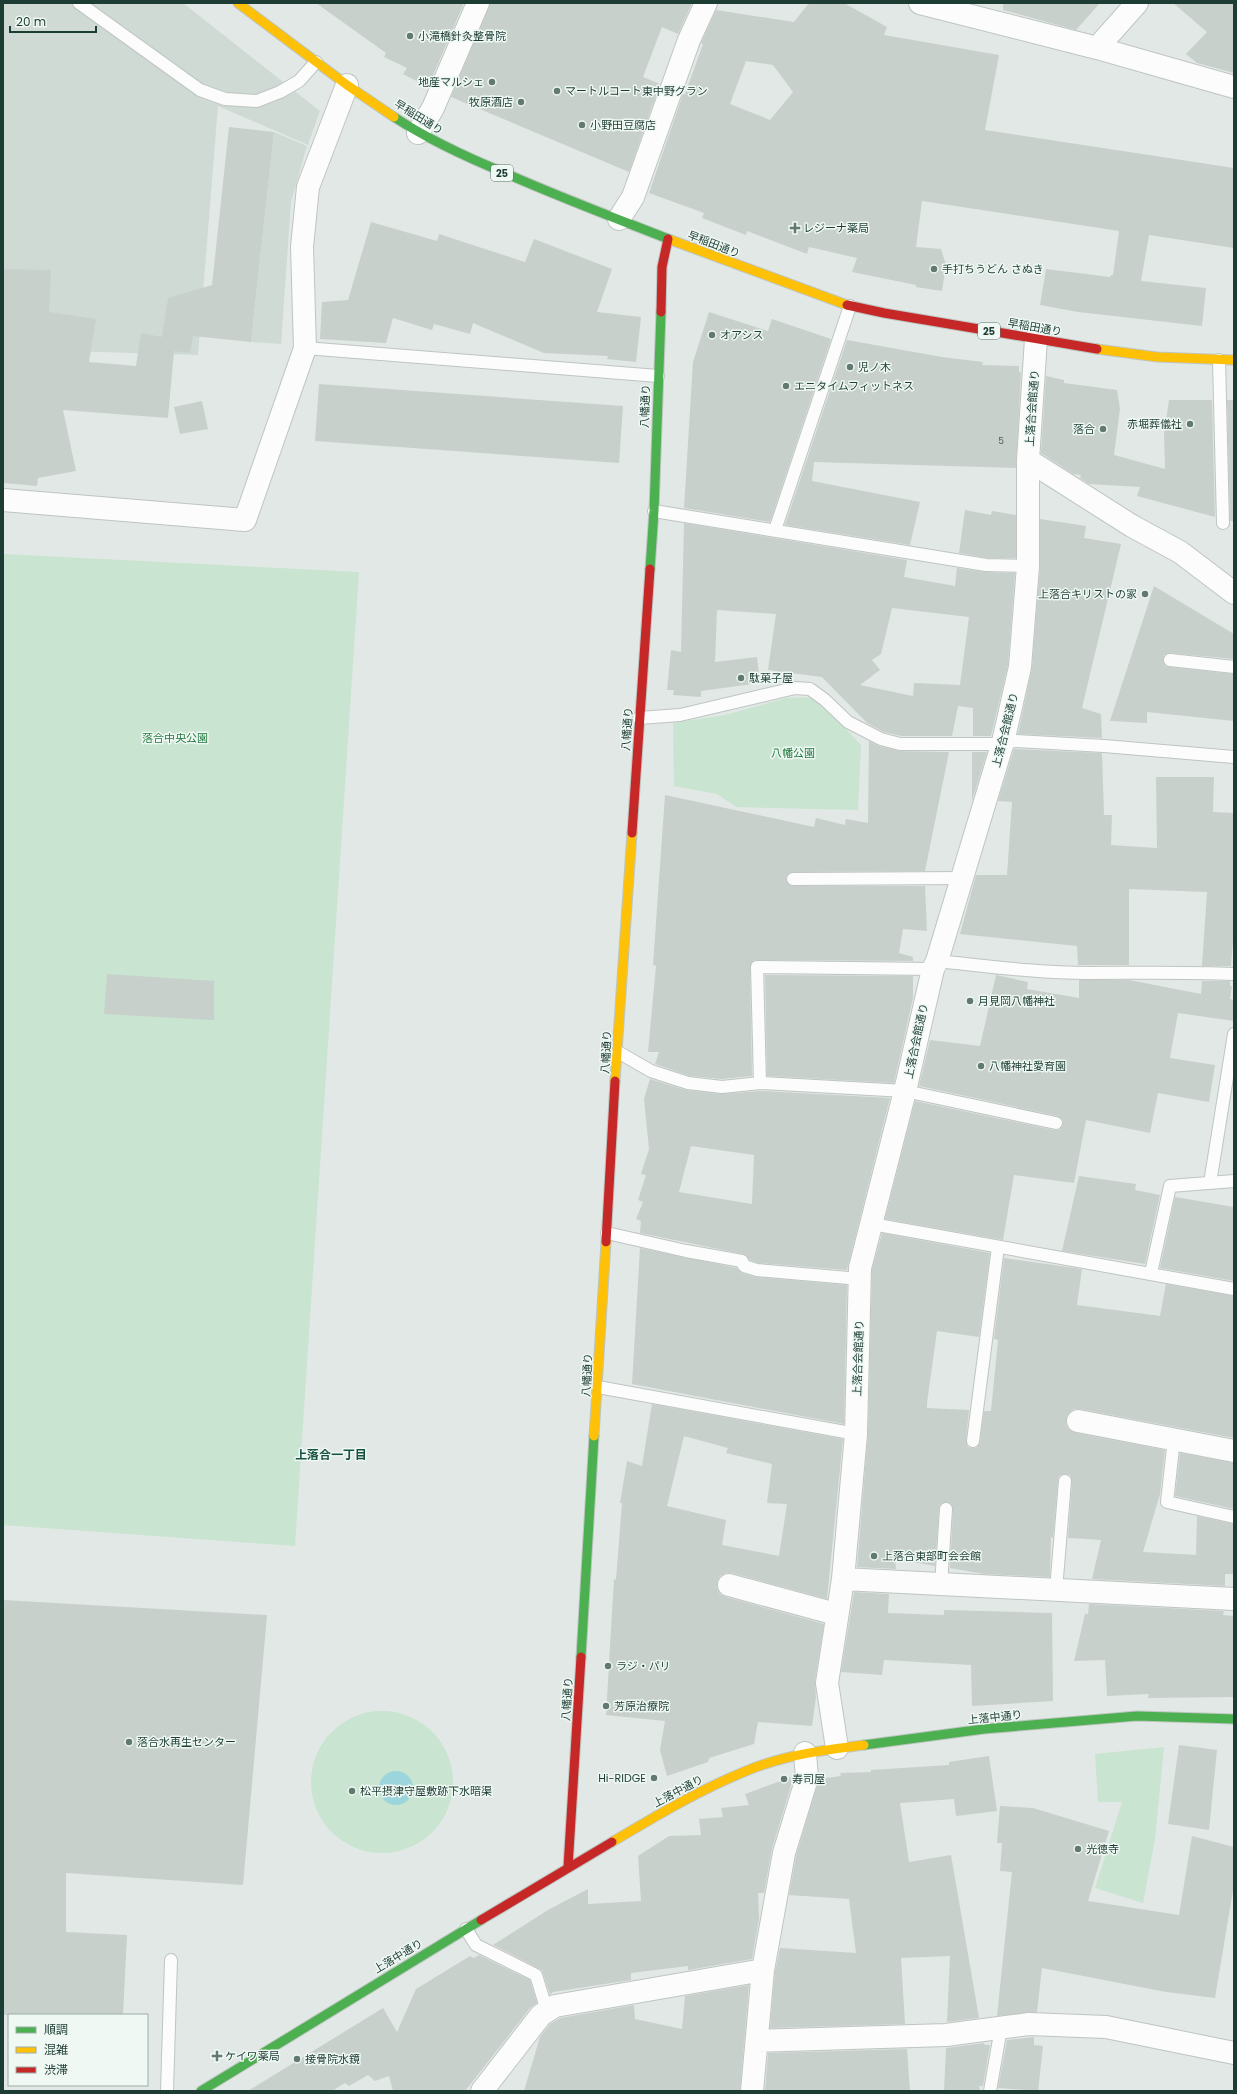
<svg xmlns="http://www.w3.org/2000/svg" width="1237" height="2094" font-family="Poppins,'Noto Sans JP',sans-serif">
<style>
.built{fill:#cfdad5}
.green{fill:#c9e4d0}
.water{fill:#9cd5dc}
.building{fill:#c8d0cc;fill-rule:evenodd}
.lines{fill:none;stroke-linecap:round;stroke-linejoin:round}
.lane-casing{stroke:#bec5c2;stroke-width:14}
.street-casing{stroke:#bec5c2;stroke-width:24}
.fast-casing{stroke:#bdc6c2;stroke-width:11}
.slow-casing{stroke:#bdc6c2;stroke-width:11}
.jam-casing{stroke:#bdc6c2;stroke-width:11}
.lane{stroke:#fbfcfb;stroke-width:12}
.street{stroke:#fbfcfb;stroke-width:22}
.fast{stroke:#4caf50;stroke-width:9}
.slow{stroke:#ffc107;stroke-width:9}
.jam{stroke:#c62828;stroke-width:9}
.poi-dot{fill:#627972;stroke:#eff8f3;stroke-width:1.5}
.labels{text-anchor:middle;stroke-width:3;stroke-linejoin:round;paint-order:stroke}
.number-label{font-size:9px;fill:#49625b}
.shield{fill:#eff8f3;stroke:#5c756d;stroke-width:1}
.shield-label{font-size:10px;font-weight:bold;fill:#1d3d34}
.poi-label{font-size:11px;fill:#1d3d34;stroke:#eff8f3;text-anchor:start}
.street-label{font-size:11px;fill:#1d3d34;stroke:#eff8f3}
.park-label{font-size:11px;fill:#237941;stroke:#eff8f3}
.neighbourhood-label{font-size:12px;font-weight:bold;fill:#175141;stroke:#eff8f3}
</style>
<rect width="100%" height="100%" fill="#e2e8e5"/>
<path class="built" d="M 3,3 L 183,3 L 320,111 L 308,145 L 218,106 L 198,355 L 3,349 Z
M 274,132 L 307,146 L 291,202 L 281,344 L 251,342 Z"/>
<path class="green" d="M 3,554 L 359,572 L 295,1546 L 3,1525 Z
M 816,697 L 861,745 L 858,810 L 736,807 L 717,794 L 674,786 L 673,723 L 725,715 L 786,698 Z
M311 1782a71 71 0 1 1 142 0a71 71 0 1 1-142 0Z
M 1164,1747 L 1155,1839 L 1143,1903 L 1095,1888 L 1122,1802 L 1098,1802 L 1095,1754 Z"/>
<path class="water" d="M379 1788a17 17 0 1 1 34 0a17 17 0 1 1-34 0Z"/>
<path class="building" d="M 316,3 L 464,3 L 428,87 L 403,74 L 407,68 L 384,57 L 386,53 Z
M 490,3 L 692,3 L 678,34 L 662,27 L 643,77 L 660,84 L 629,172 L 451,97 Z
M 809,3 L 844,3 L 887,27 L 884,35 L 999,55 L 985,130 L 1234,168 L 1234,248 L 1149,235 L 1141,281 L 1206,288 L 1202,326 L 1078,312 L 1040,305 L 1046,269 L 1110,277 L 1111,275 L 1113,275 L 1119,231 L 922,201 L 916,247 L 941,249 L 946,265 L 942,291 L 916,287 L 916,285 L 852,272 L 857,258 L 809,247 L 807,254 L 747,231 L 746,235 L 702,218 L 704,213 L 649,193 L 683,94 L 685,94 L 703,44 L 701,43 L 716,10 L 794,22 ZM 746,61 L 773,65 L 793,92 L 770,120 L 730,104 Z
M 1003,3 L 1100,3 L 1076,30 L 1003,10 Z
M 1173,3 L 1234,3 L 1234,73 L 1197,63 L 1186,54 L 1207,32 Z
M 229,127 L 274,132 L 251,342 L 193,336 L 190,353 L 174,351 L 168,418 L 63,410 L 76,471 L 38,478 L 37,486 L 3,483 L 3,269 L 51,270 L 49,312 L 96,319 L 89,362 L 136,366 L 141,333 L 162,337 L 168,298 L 212,285 Z
M 371,222 L 437,241 L 439,234 L 525,262 L 534,239 L 612,269 L 597,312 L 641,317 L 636,362 L 607,359 L 608,356 L 544,353 L 473,323 L 470,334 L 434,324 L 432,330 L 393,318 L 386,343 L 320,339 L 322,302 L 348,300 Z
M 709,312 L 768,331 L 772,319 L 831,339 L 770,522 L 684,508 L 693,362 Z
M 847,340 L 942,357 L 983,362 L 982,365 L 1019,366 L 1019,372 L 1021,372 L 1016,468 L 814,462 L 812,481 L 920,502 L 910,545 L 785,525 Z
M 1046,376 L 1064,380 L 1064,383 L 1117,390 L 1120,409 L 1114,455 L 1165,469 L 1164,434 L 1169,400 L 1212,400 L 1215,517 L 1137,496 L 1140,487 L 1089,484 L 1080,478 L 1081,475 L 1073,474 L 1041,453 Z
M 319,384 L 623,406 L 619,463 L 315,441 Z
M 1227,400 L 1234,400 L 1234,521 L 1230,521 Z
M 202,401 L 208,429 L 180,434 L 174,407 Z
M 965,510 L 991,515 L 992,511 L 1016,515 L 1016,558 L 987,558 L 959,553 Z
M 1040,519 L 1086,526 L 1084,538 L 1121,544 L 1082,708 L 1101,714 L 1102,738 L 1018,734 L 1032,668 L 1040,567 Z
M 684,523 L 907,560 L 904,577 L 955,586 L 957,568 L 985,572 L 1015,573 L 1008,665 L 991,736 L 973,736 L 973,708 L 958,706 L 952,736 L 901,736 L 884,732 L 867,723 L 822,677 L 768,670 L 776,614 L 717,610 L 715,662 L 757,657 L 760,683 L 701,691 L 701,697 L 673,695 L 674,690 L 667,690 L 671,650 L 681,652 ZM 892,608 L 969,617 L 960,685 L 914,683 L 913,696 L 860,685 L 880,670 L 872,660 L 881,654 Z
M 1154,586 L 1234,634 L 1234,659 L 1171,653 L 1164,655 L 1163,660 L 1165,666 L 1169,667 L 1234,674 L 1234,721 L 1147,712 L 1147,723 L 1110,721 Z
M 869,741 L 879,746 L 900,751 L 949,752 L 925,871 L 793,872 L 787,875 L 786,879 L 789,885 L 793,886 L 925,886 L 927,931 L 903,929 L 899,953 L 913,957 L 913,961 L 754,960 L 750,967 L 752,1076 L 722,1079 L 690,1076 L 655,1064 L 659,1052 L 648,1052 L 656,966 L 653,965 L 665,795 L 814,827 L 816,818 L 845,825 L 846,819 L 868,823 Z
M 1014,749 L 1102,753 L 1104,815 L 1112,815 L 1111,845 L 1157,848 L 1156,777 L 1214,777 L 1213,812 L 1234,813 L 1234,927 L 1231,966 L 1202,966 L 1207,892 L 1129,889 L 1129,965 L 1078,965 L 1077,946 L 960,934 L 976,875 L 1007,875 L 1012,802 L 998,801 Z
M 972,752 L 987,752 L 972,801 Z
M 107,974 L 214,981 L 214,1020 L 104,1014 Z
M 765,975 L 913,976 L 913,998 L 894,1083 L 767,1076 Z
M 996,975 L 1028,982 L 1027,989 L 1079,998 L 1079,980 L 1129,980 L 1201,994 L 1202,981 L 1230,981 L 1230,986 L 1232,986 L 1230,999 L 1234,1000 L 1234,1021 L 1178,1013 L 1170,1058 L 1215,1065 L 1209,1102 L 1158,1093 L 1150,1133 L 1086,1120 L 1074,1183 L 1014,1175 L 1003,1240 L 885,1219 L 915,1101 L 1054,1130 L 1059,1130 L 1063,1125 L 1063,1120 L 1058,1116 L 919,1086 L 930,1040 L 980,1046 Z
M 650,1079 L 686,1090 L 721,1094 L 760,1091 L 890,1098 L 847,1270 L 758,1263 L 750,1260 L 743,1254 L 640,1233 L 641,1221 L 636,1219 L 643,1202 L 638,1200 L 646,1175 L 641,1174 L 649,1149 L 644,1099 ZM 691,1146 L 754,1155 L 752,1204 L 679,1192 Z
M 1079,1176 L 1136,1184 L 1135,1190 L 1160,1195 L 1145,1264 L 1062,1251 Z
M 1175,1197 L 1234,1207 L 1234,1281 L 1160,1268 Z
M 882,1233 L 990,1253 L 979,1337 L 937,1331 L 927,1403 L 927,1408 L 969,1410 L 966,1440 L 968,1447 L 972,1448 L 976,1448 L 980,1442 L 984,1411 L 991,1411 L 998,1340 L 994,1339 L 1004,1258 L 1082,1269 L 1077,1305 L 1160,1316 L 1166,1284 L 1234,1296 L 1234,1438 L 1080,1409 L 1074,1409 L 1069,1413 L 1066,1419 L 1066,1425 L 1070,1430 L 1076,1433 L 1165,1450 L 1160,1494 L 1143,1552 L 1196,1555 L 1197,1516 L 1234,1524 L 1234,1574 L 1225,1574 L 1225,1586 L 1092,1579 L 1101,1540 L 1068,1538 L 1072,1481 L 1070,1475 L 1065,1474 L 1059,1476 L 1058,1480 L 1053,1538 L 1051,1537 L 1050,1577 L 984,1574 L 950,1568 L 953,1509 L 950,1503 L 946,1502 L 940,1505 L 939,1509 L 935,1566 L 895,1559 L 896,1569 L 857,1567 L 868,1434 L 872,1270 Z
M 640,1248 L 737,1268 L 741,1273 L 756,1277 L 847,1285 L 844,1424 L 632,1384 Z
M 652,1404 L 843,1439 L 827,1599 L 732,1573 L 726,1573 L 720,1576 L 717,1582 L 717,1588 L 720,1594 L 726,1597 L 824,1624 L 815,1681 L 816,1697 L 812,1726 L 758,1722 L 754,1744 L 709,1758 L 708,1762 L 667,1776 L 660,1750 L 665,1721 L 606,1715 L 614,1579 L 616,1580 L 622,1503 L 620,1503 L 627,1461 L 642,1466 ZM 684,1436 L 728,1448 L 726,1453 L 772,1464 L 767,1503 L 787,1504 L 779,1556 L 722,1545 L 726,1520 L 667,1506 Z
M 1180,1453 L 1234,1463 L 1234,1509 L 1175,1496 Z
M 854,1592 L 889,1594 L 888,1613 L 944,1615 L 944,1610 L 1052,1613 L 1053,1701 L 972,1706 L 971,1665 L 884,1660 L 882,1675 L 841,1672 Z
M 3,1600 L 267,1615 L 243,1885 L 66,1873 L 66,1932 L 127,1935 L 123,2015 L 3,2015 Z
M 1089,1604 L 1224,1611 L 1223,1615 L 1234,1616 L 1234,1697 L 1148,1698 L 1149,1694 L 1107,1696 L 1105,1660 L 1074,1661 L 1085,1614 L 1088,1614 Z
M 1179,1745 L 1217,1750 L 1209,1830 L 1168,1824 Z
M 989,1756 L 997,1811 L 956,1816 L 954,1799 L 900,1803 L 909,1862 L 951,1855 L 979,2018 L 947,2022 L 950,1956 L 901,1958 L 905,2024 L 770,2028 L 775,1972 L 780,1948 L 856,1953 L 849,1899 L 789,1895 L 796,1856 L 819,1779 L 841,1776 L 840,1773 L 871,1772 L 871,1770 L 949,1765 L 949,1762 Z
M 794,1776 L 772,1849 L 764,1893 L 758,1893 L 759,1919 L 752,1959 L 688,1970 L 688,1966 L 631,1973 L 631,1980 L 553,1992 L 550,1995 L 542,1970 L 493,1945 L 548,1910 L 588,1889 L 588,1904 L 641,1901 L 638,1856 L 669,1836 L 701,1835 L 699,1819 L 723,1817 L 721,1808 L 749,1805 L 745,1794 Z
M 1000,1806 L 1033,1808 L 1109,1831 L 1088,1901 L 1179,1915 L 1192,1836 L 1234,1847 L 1234,1884 L 1215,1998 L 1166,1992 L 1042,1968 L 1037,2012 L 997,2016 L 1012,1872 L 1000,1871 L 1002,1843 L 997,1843 Z
M 479,1955 L 530,1980 L 537,2003 L 531,2007 L 465,2091 L 393,2091 L 389,2076 L 375,2081 L 368,2075 L 349,2086 L 345,2083 L 332,2091 L 248,2091 L 383,2008 L 397,2032 L 416,1989 L 470,1956 L 474,1958 Z
M 749,1985 L 740,2091 L 524,2091 L 540,2037 L 550,2024 L 560,2018 L 634,2005 L 635,2019 L 682,2029 L 685,1996 Z
M 1034,2037 L 1034,2045 L 1043,2046 L 1038,2091 L 998,2088 L 1007,2040 Z
M 984,2043 L 985,2045 L 990,2045 L 983,2086 L 979,2086 L 980,2091 L 944,2091 L 946,2048 Z
M 907,2049 L 910,2091 L 765,2091 L 768,2053 Z"/>
<g class="lines">
<defs>
<path id="lane" d="M 79,3 L 200,90 L 225,99 L 257,101 L 280,92 L 299,81 L 316,62
M 305,348 L 658,376
M 1219,360 L 1223,523
M 654,511 L 986,565 L 1028,566
M 775,530 L 850,306
M 1170,660 L 1234,667
M 639,718 L 680,715 L 795,688 L 810,689 L 825,700 L 848,722 L 881,739 L 900,744 L 992,744 L 1016,741 L 1104,746 L 1234,757
M 793,879 L 963,878
M 937,961 C 987,966 1038,973 1088,973 C 1137,973 1185,972 1234,974
M 618,1052 L 651,1071 L 688,1083 L 722,1087 L 760,1083 L 905,1091 L 1056,1123
M 760,1083 L 757,967 L 933,969
M 1210,1183 L 1234,1034
M 872,1224 L 1234,1289
M 607,1233 L 686,1251 L 742,1261 L 744,1266 L 757,1270 L 860,1279
M 1151,1273 L 1170,1186 L 1234,1181
M 598,1387 L 856,1434
M 1174,1439 L 1167,1502 L 1234,1517
M 973,1441 L 998,1247
M 941,1585 L 946,1509
M 1056,1590 L 1065,1481
M 466,1929 L 476,1945 L 536,1975 L 547,2011
M 167,2091 L 171,1960
M 990,2091 L 1001,2028"/>
<path id="street" d="M 920,3 L 1097,48 L 1234,87
M 1097,48 L 1137,3
M 418,133 L 433,108 L 478,3
M 619,219 L 633,197 L 689,40 L 706,3
M 1028,460 L 1132,526 L 1180,552 L 1234,593
M 3,500 L 245,520 L 305,348 L 302,247 L 308,187 L 347,85
M 1078,1421 L 1234,1451
M 843,1579 L 1234,1599
M 729,1585 L 836,1614
M 837,1748 L 827,1683 L 843,1579 L 856,1434 L 860,1268 L 905,1091 L 933,969 L 937,961 L 1003,742 L 1020,667 L 1028,566 L 1028,460 L 1036,339
M 757,2041 L 946,2035 L 1029,2024 L 1106,2027 L 1234,2053
M 482,2091 L 541,2015 L 555,2006 L 763,1970
M 752,2091 L 763,1970 L 784,1853 L 807,1778 L 805,1753"/>
<path id="fast" d="M 394,117 C 429,140 466,157 505,173 C 559,197 615,218 671,240
M 650,569 L 654,511 L 661,312
M 581,1657 L 594,1436
M 864,1745 L 984,1729 L 1137,1716 L 1234,1719
M 201,2091 L 481,1920"/>
<path id="slow" d="M 238,3 L 347,85 L 394,117
M 671,240 L 847,305
M 1097,349 L 1157,357 L 1234,360
M 615,1081 L 632,833
M 594,1436 L 606,1242
M 612,1842 C 656,1816 699,1790 746,1771 C 784,1755 824,1750 864,1745"/>
<path id="jam" d="M 847,305 L 884,313 L 1097,349
M 661,312 L 662,267 L 668,239
M 632,833 L 650,569
M 606,1242 L 615,1081
M 568,1867 L 581,1657
M 481,1920 L 612,1842"/>
</defs>
<use href="#lane" class="lane-casing"/>
<use href="#street" class="street-casing"/>
<use href="#fast" class="fast-casing"/>
<use href="#slow" class="slow-casing"/>
<use href="#jam" class="jam-casing"/>
<use href="#lane" class="lane"/>
<use href="#street" class="street"/>
<use href="#fast" class="fast"/>
<use href="#slow" class="slow"/>
<use href="#jam" class="jam"/>
</g>
<g class="poi-dot">
<circle cx="410" cy="36" r="4"/>
<circle cx="492" cy="82" r="4"/>
<circle cx="557" cy="91" r="4"/>
<circle cx="521" cy="102" r="4"/>
<circle cx="582" cy="125" r="4"/>
<path d="M793 222h4v4h4v4h-4v4h-4v-4h-4v-4h4z"/>
<circle cx="934" cy="269" r="4"/>
<circle cx="712" cy="335" r="4"/>
<circle cx="850" cy="367" r="4"/>
<circle cx="786" cy="386" r="4"/>
<circle cx="1190" cy="424" r="4"/>
<circle cx="1103" cy="429" r="4"/>
<circle cx="1145" cy="594" r="4"/>
<circle cx="741" cy="678" r="4"/>
<circle cx="970" cy="1001" r="4"/>
<circle cx="981" cy="1066" r="4"/>
<circle cx="874" cy="1556" r="4"/>
<circle cx="608" cy="1666" r="4"/>
<circle cx="606" cy="1706" r="4"/>
<circle cx="129" cy="1742" r="4"/>
<circle cx="654" cy="1778" r="4"/>
<circle cx="784" cy="1779" r="4"/>
<circle cx="352" cy="1791" r="4"/>
<circle cx="1078" cy="1849" r="4"/>
<path d="M215 2050h4v4h4v4h-4v4h-4v-4h-4v-4h4z"/>
<circle cx="297" cy="2059" r="4"/>
</g>
<g class="labels">
<g class="number-label">
<text x="1001" y="444">5</text>
</g>
<g class="shield">
<rect x="491" y="165" width="22" height="16" rx="3"/>
<rect x="978" y="323" width="22" height="16" rx="3"/>
</g>
<g class="shield-label">
<text x="502" y="177">25</text>
<text x="989" y="335">25</text>
</g>
<g class="poi-label">
<text x="418" y="40">小滝橋針灸整骨院</text>
<text x="484" y="86" text-anchor="end">地産マルシェ</text>
<text x="565" y="95">マートルコート東中野グラン</text>
<text x="513" y="106" text-anchor="end">牧原酒店</text>
<text x="590" y="129">小野田豆腐店</text>
<text x="803" y="232">レジーナ薬局</text>
<text x="942" y="273">手打ちうどん さぬき</text>
<text x="720" y="339">オアシス</text>
<text x="858" y="371">児ノ木</text>
<text x="794" y="390">エニタイムフィットネス</text>
<text x="1182" y="428" text-anchor="end">赤堀葬儀社</text>
<text x="1095" y="433" text-anchor="end">落合</text>
<text x="1137" y="598" text-anchor="end">上落合キリストの家</text>
<text x="749" y="682">駄菓子屋</text>
<text x="978" y="1005">月見岡八幡神社</text>
<text x="989" y="1070">八幡神社愛育園</text>
<text x="882" y="1560">上落合東部町会会館</text>
<text x="616" y="1670">ラジ・パリ</text>
<text x="614" y="1710">芳原治療院</text>
<text x="137" y="1746">落合水再生センター</text>
<text x="646" y="1782" text-anchor="end">Hi-RIDGE</text>
<text x="792" y="1783">寿司屋</text>
<text x="360" y="1795">松平摂津守屋敷跡下水暗渠</text>
<text x="1086" y="1853">光徳寺</text>
<text x="225" y="2060">ケイワ薬局</text>
<text x="305" y="2063">接骨院水鏡</text>
</g>
<g class="street-label">
<text transform="translate(419 117) rotate(32)" y="4">早稲田通り</text>
<text transform="translate(714 244) rotate(21)" y="4">早稲田通り</text>
<text transform="translate(1035 327) rotate(10)" y="4">早稲田通り</text>
<text transform="translate(645 406) rotate(-88)" y="4">八幡通り</text>
<text transform="translate(1032 408) rotate(-86)" y="4">上落合会館通り</text>
<text transform="translate(627 729) rotate(-86)" y="4">八幡通り</text>
<text transform="translate(1005 730) rotate(-76)" y="4">上落合会館通り</text>
<text transform="translate(916 1041) rotate(-78)" y="4">上落合会館通り</text>
<text transform="translate(606 1052) rotate(-87)" y="4">八幡通り</text>
<text transform="translate(858 1358) rotate(-88)" y="4">上落合会館通り</text>
<text transform="translate(587 1375) rotate(-87)" y="4">八幡通り</text>
<text transform="translate(567 1699) rotate(-86)" y="4">八幡通り</text>
<text transform="translate(995 1717) rotate(-6)" y="4">上落中通り</text>
<text transform="translate(678 1791) rotate(-28)" y="4">上落中通り</text>
<text transform="translate(398 1956) rotate(-31)" y="4">上落中通り</text>
</g>
<g class="park-label">
<text x="175" y="742">落合中央公園</text>
<text x="793" y="757">八幡公園</text>
</g>
<g class="neighbourhood-label">
<text x="331" y="1459">上落合一丁目</text>
</g>
</g>
<rect width="1237" height="2094" fill="none" stroke="#1d3d34" stroke-width="8"/>
<rect x="8" y="2014" width="140" height="72" fill="#eff8f3" stroke="#9bada7"/>
<rect x="16" y="2027" width="20" height="6" fill="#4caf50" stroke="#9bada7"/>
<text x="44" y="2034" font-size="12" fill="#1d3d34">順調</text>
<rect x="16" y="2047" width="20" height="6" fill="#ffc107" stroke="#9bada7"/>
<text x="44" y="2054" font-size="12" fill="#1d3d34">混雑</text>
<rect x="16" y="2067" width="20" height="6" fill="#c62828" stroke="#9bada7"/>
<text x="44" y="2074" font-size="12" fill="#1d3d34">渋滞</text>
<path d="M10 26v6h86v-6" fill="none" stroke="#1d3d34" stroke-width="2"/>
<text x="16" y="26" font-size="12" fill="#1d3d34" stroke="#eff8f3" stroke-width="3" paint-order="stroke">20 m</text>
</svg>
